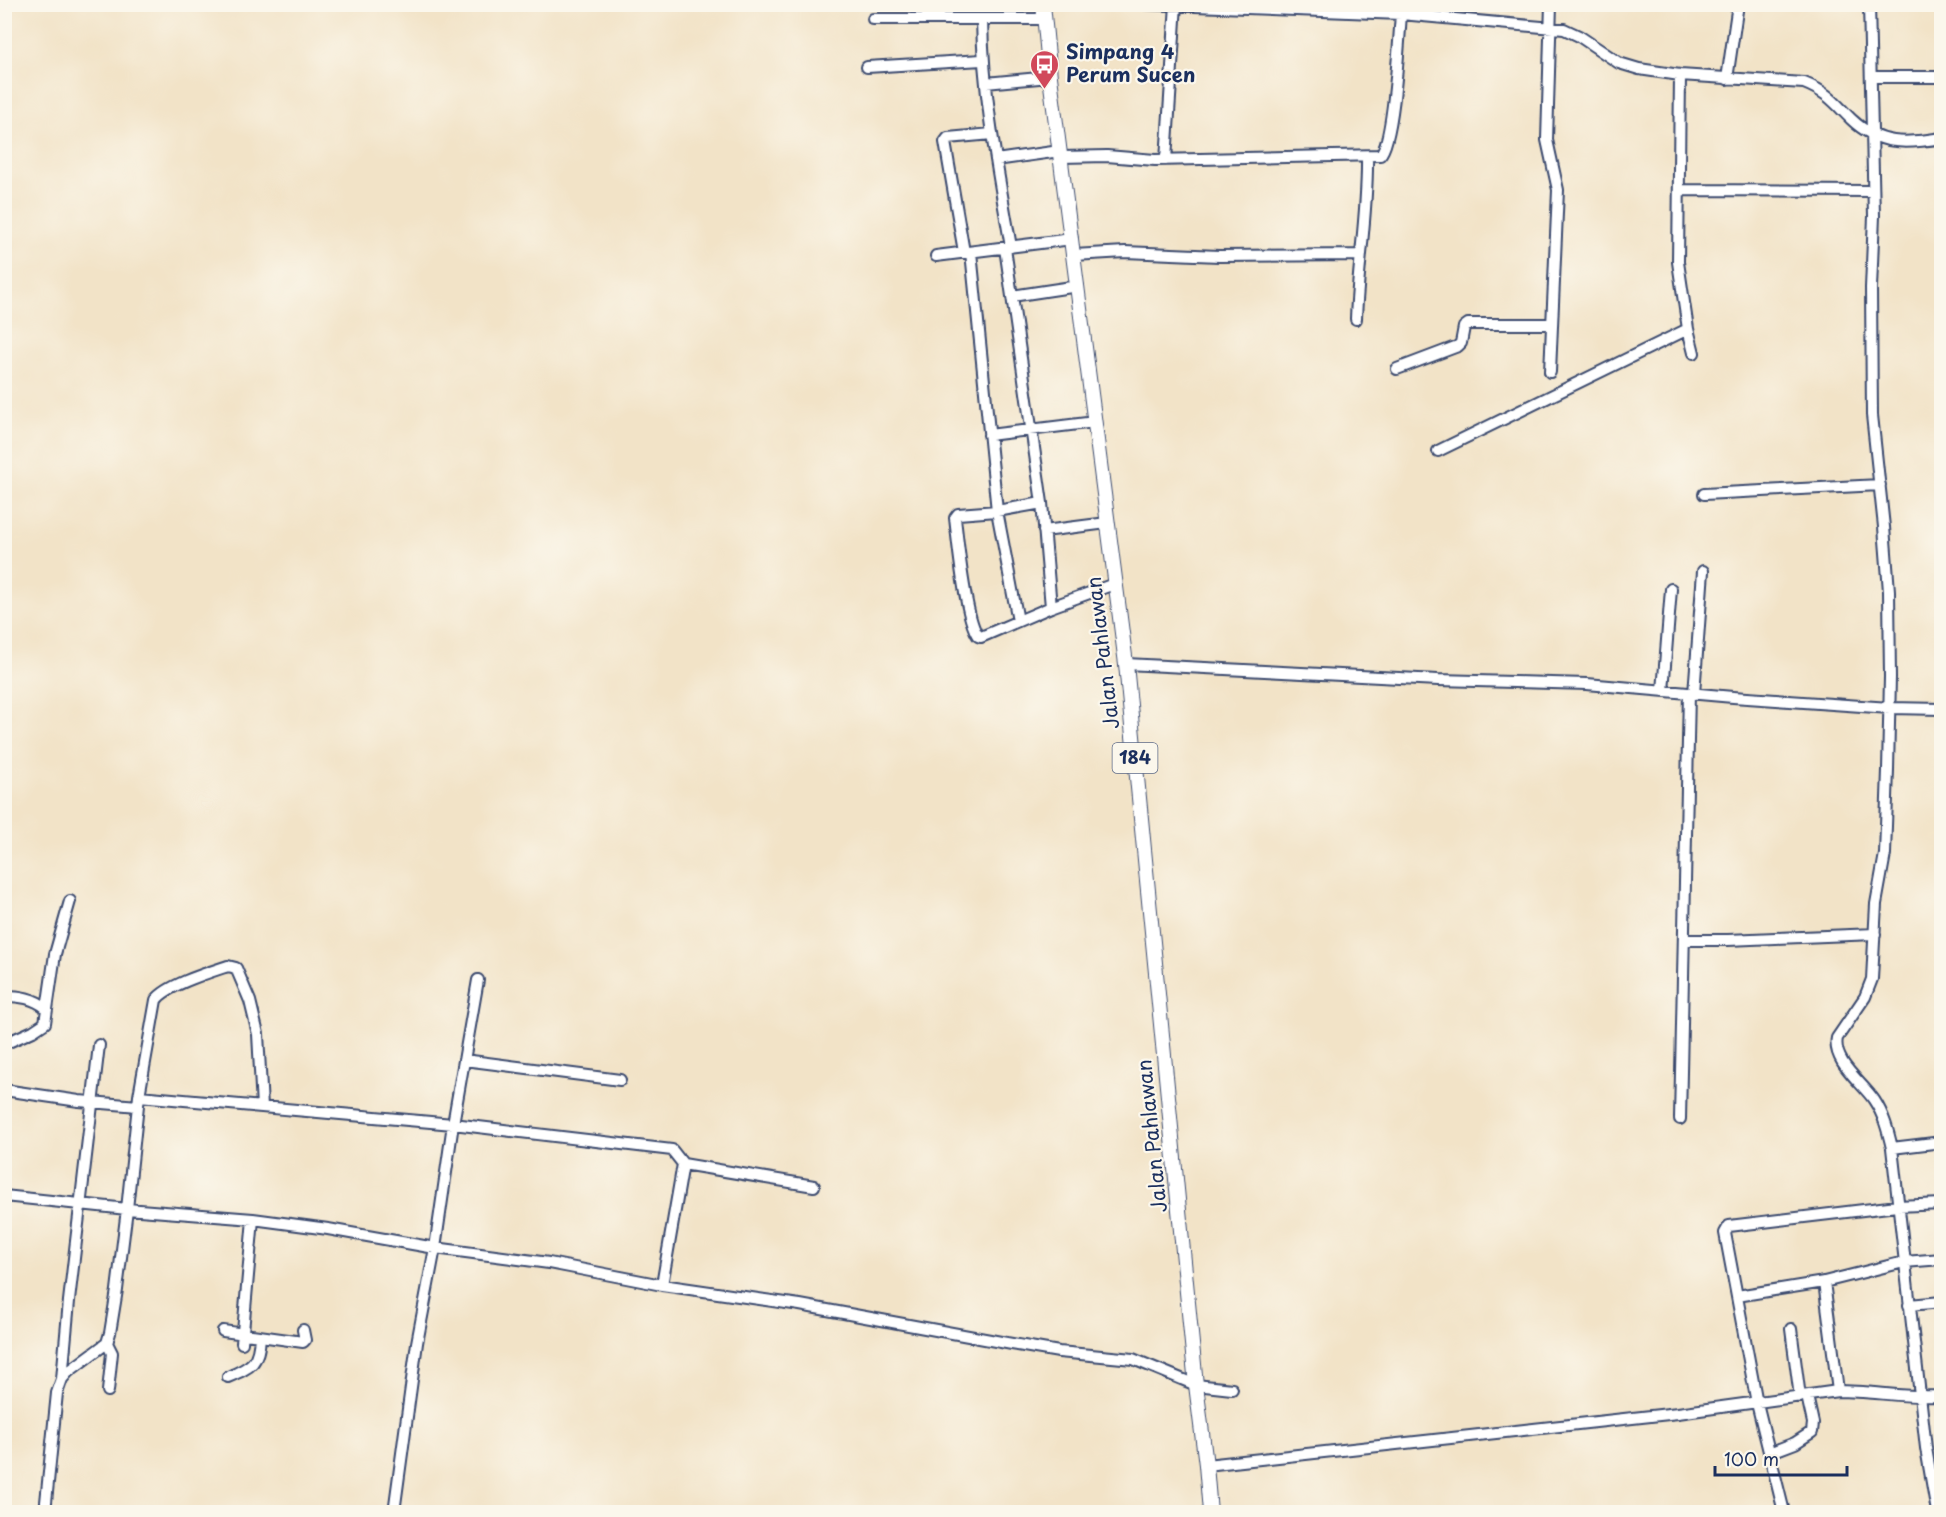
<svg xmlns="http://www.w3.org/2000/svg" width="1946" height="1517" font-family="'Playpen Sans',sans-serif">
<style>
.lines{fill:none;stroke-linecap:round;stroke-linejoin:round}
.minor-casing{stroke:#3b4a6e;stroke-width:14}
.major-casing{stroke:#3b4a6e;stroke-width:16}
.minor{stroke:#fff;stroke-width:10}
.major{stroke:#fff;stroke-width:14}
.labels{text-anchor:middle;stroke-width:4.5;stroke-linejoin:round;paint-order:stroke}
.shield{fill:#fbf7ec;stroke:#5e6b89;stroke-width:1.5}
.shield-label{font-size:18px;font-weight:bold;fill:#1b2f5e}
.poi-label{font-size:20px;font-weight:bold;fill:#1b2f5e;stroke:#fbf7ec;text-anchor:start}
.street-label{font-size:20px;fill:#1b2f5e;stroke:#fbf7ec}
</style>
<rect width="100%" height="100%" fill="#fbf7ec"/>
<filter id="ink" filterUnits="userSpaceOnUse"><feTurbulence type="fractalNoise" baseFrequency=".0167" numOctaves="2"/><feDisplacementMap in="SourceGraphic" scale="12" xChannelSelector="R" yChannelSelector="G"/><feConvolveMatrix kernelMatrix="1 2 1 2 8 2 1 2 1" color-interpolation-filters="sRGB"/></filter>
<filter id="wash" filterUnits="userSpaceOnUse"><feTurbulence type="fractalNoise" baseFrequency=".008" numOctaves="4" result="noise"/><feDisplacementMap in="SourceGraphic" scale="24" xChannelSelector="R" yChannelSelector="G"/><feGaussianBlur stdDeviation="1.35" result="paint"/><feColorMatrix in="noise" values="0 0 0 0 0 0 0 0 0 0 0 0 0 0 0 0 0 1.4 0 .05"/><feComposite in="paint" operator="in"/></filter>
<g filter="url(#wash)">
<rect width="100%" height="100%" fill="#f2e3c7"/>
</g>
<g filter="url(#ink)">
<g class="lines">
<defs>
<path id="minor" d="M 1143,4 L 1401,14 L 1564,29 L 1579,36 L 1619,63 L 1639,69 L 1680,75 L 1804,83 C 1827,92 1834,102 1851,119 C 1879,146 1906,144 1942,138
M 1869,4 L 1874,216 L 1871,288 L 1872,415 L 1884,527 L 1889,591 L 1890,677 L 1888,770 L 1885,854 L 1876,904 L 1872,979 L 1865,997 L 1837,1038 C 1832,1062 1862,1082 1874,1100 C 1884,1115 1888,1131 1892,1148 L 1926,1448 L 1937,1512
M 873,19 L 1044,19
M 982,19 C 983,96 998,172 1011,247
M 867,67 L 982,60
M 1680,75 L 1678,262 L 1688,329 L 1694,353
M 1871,77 L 1940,77
M 1727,79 L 1738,4
M 986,83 L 1050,77
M 1061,157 L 1107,156 L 1155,160 L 1380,155 C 1394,142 1399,38 1401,14
M 996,160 L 1060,151
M 1166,160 L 1176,4
M 1679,190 L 1873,191
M 1005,248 L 1042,503 L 1051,607 L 1114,584
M 964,252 L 945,142 L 948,138 L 992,134
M 971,252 L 997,511 L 1018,621
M 1074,255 L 1125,252 L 1219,256 L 1360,255
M 936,256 L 1072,239
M 1012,296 L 1078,286
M 1356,319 C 1358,265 1368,210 1367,157
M 1397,369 L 1458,346 L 1461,343 L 1464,327 L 1468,324 L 1550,324
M 1550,372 L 1558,190 L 1547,140 L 1551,4
M 989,435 L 1095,422
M 1438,451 L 1688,329
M 1704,494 L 1880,485
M 1042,503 L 997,511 L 958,514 L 955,518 C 958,543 965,618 978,636 L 981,637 L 1051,607
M 1044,531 L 1107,523
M 1126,664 L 1438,680 L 1587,684 L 1733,697 L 1890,708 L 1942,709
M 1663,691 L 1671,589
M 1694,694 L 1703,571
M 1684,940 L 1728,940 L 1875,934
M 4,996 C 20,996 34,998 46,1008
M 4,1044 L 33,1031 L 45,1023 L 55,954 L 70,901
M 464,1060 L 620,1080
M 4,1090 L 79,1101 L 138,1106
M 139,1096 L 453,1124 L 672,1150 L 683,1164 L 662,1285
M 1680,1119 L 1689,693
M 1892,1148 L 1942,1142
M 683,1164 L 814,1186
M 4,1196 L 127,1209 L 139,1096 L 156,1000 C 167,985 210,972 228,966 L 236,968 L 250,1001 L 258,1034 L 262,1107
M 1824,1282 L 1838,1391
M 1737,1296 L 1824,1282 L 1904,1262 L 1942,1259
M 1909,1305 L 1942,1302
M 1791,1329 L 1800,1397
M 223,1331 L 303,1342 L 305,1340 L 303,1330
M 107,1343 L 112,1353 L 108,1391
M 242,1343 L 253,1219
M 228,1377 C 252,1367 259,1363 260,1336
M 62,1379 L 69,1301 L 99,1045
M 1769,1453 L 1795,1443 L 1812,1432 L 1813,1423 L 1807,1396
M 1206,1465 L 1678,1413 L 1838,1391 C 1872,1391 1907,1398 1942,1396
M 45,1512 L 57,1393 L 62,1379 L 68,1372 L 107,1343 L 110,1333 L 117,1290 L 127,1209 L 253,1219 L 328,1229 L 435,1248 L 549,1263 L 662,1285 L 800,1305 L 1012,1344 L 1059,1352 L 1133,1359 L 1196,1385 L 1232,1389
M 394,1512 L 417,1343 L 435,1248 L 453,1124 L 478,980
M 1784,1512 L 1757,1403 L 1725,1233 L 1729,1226 L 1897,1206 L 1942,1204"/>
<path id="major" d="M 1043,4 L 1050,77 L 1126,664 L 1196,1385 L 1206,1465 L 1210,1512"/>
</defs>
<use href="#minor" class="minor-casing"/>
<use href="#major" class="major-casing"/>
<use href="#minor" class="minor"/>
<use href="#major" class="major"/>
</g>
</g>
<defs>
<symbol id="bus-pin" viewBox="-11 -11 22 30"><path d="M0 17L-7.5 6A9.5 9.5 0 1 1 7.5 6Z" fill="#d1495b" stroke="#fbf7ec"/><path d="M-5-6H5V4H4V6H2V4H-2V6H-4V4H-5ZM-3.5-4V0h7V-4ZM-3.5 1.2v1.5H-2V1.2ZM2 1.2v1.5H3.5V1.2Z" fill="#fff"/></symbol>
</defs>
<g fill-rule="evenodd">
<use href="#bus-pin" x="1028" y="48" width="33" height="45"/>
</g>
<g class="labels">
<rect class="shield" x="1112.5" y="743" width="45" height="30" rx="4.5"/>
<g class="shield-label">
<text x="1135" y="764">184</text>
</g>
<g class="poi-label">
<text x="1066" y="59">Simpang 4<tspan x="1066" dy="23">Perum Sucen</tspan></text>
</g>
<g class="street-label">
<text transform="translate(1103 653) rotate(-97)" y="7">Jalan Pahlawan</text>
<text transform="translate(1152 1136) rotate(-96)" y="7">Jalan Pahlawan</text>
</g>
</g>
<rect width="1946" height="1517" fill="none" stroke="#fbf7ec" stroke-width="24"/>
<path d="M1715 1466v9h132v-9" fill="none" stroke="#1b2f5e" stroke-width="3"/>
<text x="1724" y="1466" font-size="18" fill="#1b2f5e" stroke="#fbf7ec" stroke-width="4.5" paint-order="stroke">100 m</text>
</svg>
